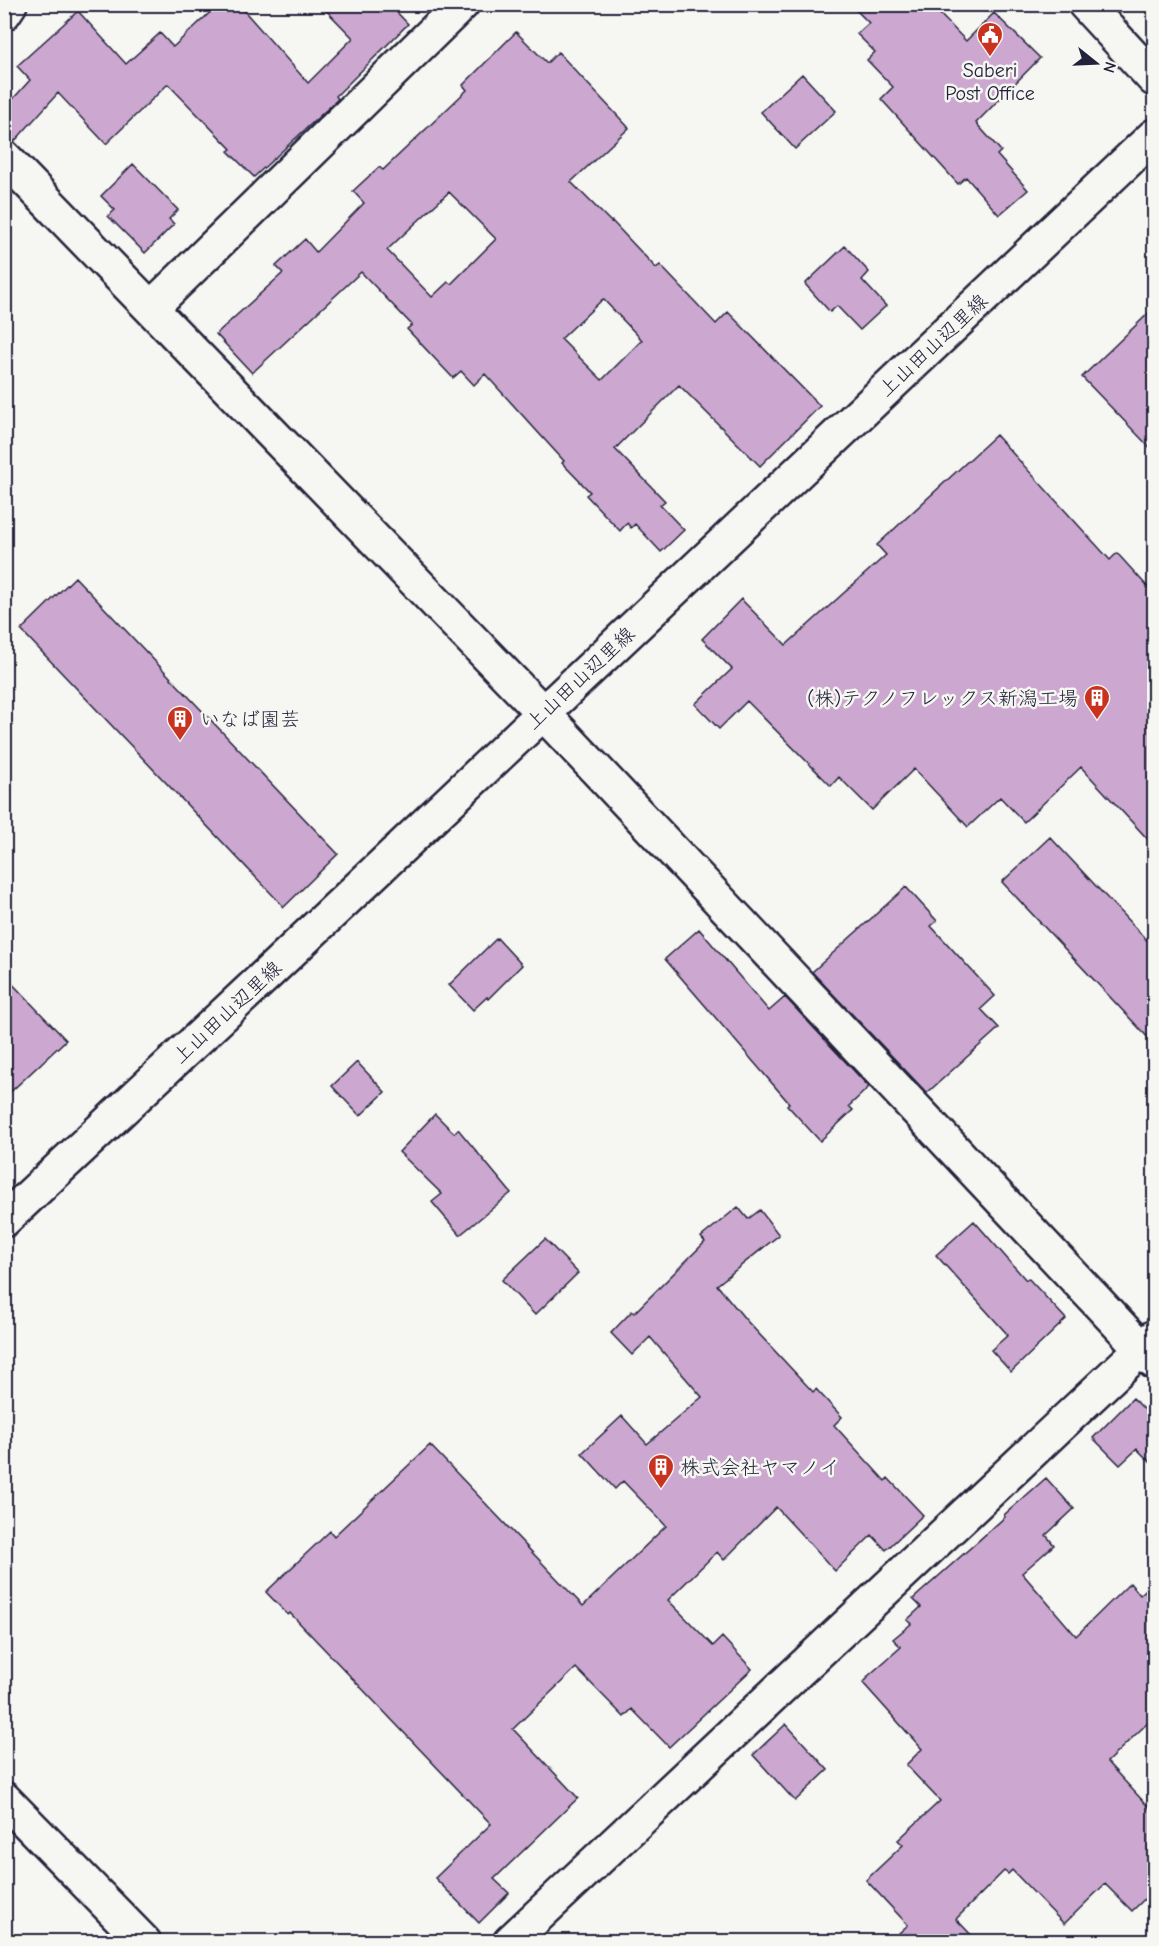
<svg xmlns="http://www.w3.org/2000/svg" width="1159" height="1946" font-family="'Comic Neue','Klee One',sans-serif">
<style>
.building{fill:#cca8d1;stroke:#22223b;stroke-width:1.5;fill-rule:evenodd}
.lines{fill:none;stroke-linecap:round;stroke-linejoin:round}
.minor-casing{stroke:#22223b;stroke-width:38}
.major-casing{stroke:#22223b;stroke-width:38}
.highway-casing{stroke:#22223b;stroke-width:38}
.minor{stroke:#f6f6f2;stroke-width:33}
.major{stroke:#f6f6f2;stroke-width:33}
.highway{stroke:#f6f6f2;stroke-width:33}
.labels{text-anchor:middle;stroke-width:5;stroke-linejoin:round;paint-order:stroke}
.poi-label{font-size:20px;fill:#22223b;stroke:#f6f6f2;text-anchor:start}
.street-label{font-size:20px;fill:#22223b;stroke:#f6f6f2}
</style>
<rect width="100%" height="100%" fill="#f6f6f2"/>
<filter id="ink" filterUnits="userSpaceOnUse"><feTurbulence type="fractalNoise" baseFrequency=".0167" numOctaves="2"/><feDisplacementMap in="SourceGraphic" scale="12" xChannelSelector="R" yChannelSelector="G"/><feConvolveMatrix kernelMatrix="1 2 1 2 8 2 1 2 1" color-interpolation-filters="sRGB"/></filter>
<g filter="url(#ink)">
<path class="building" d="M 219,4 L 238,4 L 308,83 L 353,38 L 320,4 L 389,4 L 408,24 L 336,96 L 338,99 L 254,177 L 228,151 L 231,149 L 168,84 L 106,144 L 58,93 L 14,142 L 4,139 L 4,109 L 30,80 L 17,66 L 78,11 L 126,64 L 160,33 L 173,47 Z
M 850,4 L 930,4 L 966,41 L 994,13 L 1040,58 L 976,123 L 1001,151 L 997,155 L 1028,190 L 999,215 L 966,177 L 958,184 L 881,99 L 893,87 L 867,60 L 875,52 L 857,34 L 869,23 Z
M 516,32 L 547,63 L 558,52 L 629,128 L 571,182 L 611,222 L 612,221 L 656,268 L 660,265 L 716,324 L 728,312 L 820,406 L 760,466 L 679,385 L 615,449 L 665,501 L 660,505 L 684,530 L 661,552 L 635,524 L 631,528 L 627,523 L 620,531 L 586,495 L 590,492 L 562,463 L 564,461 L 485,374 L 474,385 L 461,371 L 453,378 L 407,329 L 412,325 L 361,272 L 252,373 L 216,334 L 283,273 L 276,266 L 305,239 L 316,252 L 364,203 L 353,191 L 379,167 L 383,170 L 467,90 L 463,85 ZM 449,192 L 496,239 L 451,284 L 448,282 L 432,297 L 387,250 ZM 603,299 L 642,340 L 602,380 L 561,339 Z
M 802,74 L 836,111 L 795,149 L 761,112 Z
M 133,164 L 178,210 L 169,219 L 174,224 L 145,253 L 108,216 L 115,210 L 101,196 Z
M 845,246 L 869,272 L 862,280 L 886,306 L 860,330 L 837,306 L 830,312 L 805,284 Z
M 1155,307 L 1155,453 L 1082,377 Z
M 996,435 L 1110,560 L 1117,553 L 1155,595 L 1155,847 L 1081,767 L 1024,822 L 1000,797 L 968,827 L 914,769 L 872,810 L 839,777 L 831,786 L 747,701 L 719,729 L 695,704 L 732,669 L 702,639 L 741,599 L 786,645 L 886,555 L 877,545 Z
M 75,577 L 338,854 L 284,907 L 21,630 Z
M 1050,837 L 1155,949 L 1155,1045 L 1002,882 Z
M 906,887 L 937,921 L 931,926 L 995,996 L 981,1009 L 999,1028 L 927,1093 L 812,972 Z
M 699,929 L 769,1011 L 785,997 L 869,1087 L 849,1106 L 853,1110 L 820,1141 L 787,1105 L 789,1103 L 665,959 Z
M 497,938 L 522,965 L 488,999 L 487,997 L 473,1010 L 449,985 Z
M 4,975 L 66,1040 L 4,1098 Z
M 357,1062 L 385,1092 L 360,1116 L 332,1086 Z
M 435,1114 L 454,1133 L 458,1129 L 511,1193 L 460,1235 L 432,1202 L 442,1194 L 399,1152 Z
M 738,1207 L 748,1219 L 760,1210 L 779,1235 L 717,1285 L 746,1320 L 813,1392 L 816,1389 L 842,1417 L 834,1425 L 885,1481 L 888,1478 L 923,1515 L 886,1550 L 872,1535 L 835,1571 L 776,1507 L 724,1560 L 717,1552 L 668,1600 L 713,1646 L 722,1637 L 752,1669 L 669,1747 L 632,1709 L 624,1717 L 576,1668 L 513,1729 L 578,1798 L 494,1879 L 509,1893 L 479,1923 L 435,1878 L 491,1824 L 290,1613 L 288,1615 L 266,1592 L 330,1531 L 334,1536 L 430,1445 L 583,1606 L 666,1526 L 623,1481 L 615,1489 L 582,1453 L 622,1416 L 647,1444 L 702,1397 L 650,1337 L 632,1355 L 611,1333 L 632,1311 L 634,1313 L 705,1242 L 701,1237 Z
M 974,1221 L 1026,1280 L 1028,1278 L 1066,1319 L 1011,1372 L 991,1350 L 1008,1335 L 936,1255 Z
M 545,1239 L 578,1273 L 535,1315 L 502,1280 Z
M 1133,1398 L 1155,1420 L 1155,1467 L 1137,1449 L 1120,1465 L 1093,1438 Z
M 1046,1478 L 1074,1509 L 1046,1535 L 1054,1545 L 1022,1573 L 1076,1636 L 1130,1583 L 1140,1595 L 1155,1581 L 1155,1716 L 1107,1762 L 1155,1814 L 1155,1889 L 1132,1911 L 1105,1884 L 1064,1924 L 1012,1870 L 1008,1874 L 1004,1871 L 956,1919 L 977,1941 L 890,1941 L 908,1925 L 866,1880 L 903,1845 L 898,1840 L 940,1801 L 906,1765 L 922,1749 L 863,1683 L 868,1678 L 867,1677 L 901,1647 L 893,1639 L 911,1624 L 907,1620 L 921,1607 L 913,1599 L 1005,1517 L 1004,1515 Z
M 786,1724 L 828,1770 L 795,1801 L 753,1755 Z"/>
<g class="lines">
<defs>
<path id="minor" d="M 4,13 L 10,4
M 4,157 L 543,713 L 1154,1362
M 151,308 L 462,4
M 4,1799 L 144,1942
M 510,1942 L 1154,1337"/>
<path id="major" d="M 4,1220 L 266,975 L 1154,136"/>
<path id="highway" d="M 1085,4 L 1154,79"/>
</defs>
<use href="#minor" class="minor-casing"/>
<use href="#major" class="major-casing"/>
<use href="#highway" class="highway-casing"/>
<use href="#minor" class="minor"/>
<use href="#major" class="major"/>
<use href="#highway" class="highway"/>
</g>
</g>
<defs>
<symbol id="civic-pin" viewBox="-11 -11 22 30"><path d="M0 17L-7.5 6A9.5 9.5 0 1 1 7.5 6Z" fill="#c8321e" stroke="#f6f6f2"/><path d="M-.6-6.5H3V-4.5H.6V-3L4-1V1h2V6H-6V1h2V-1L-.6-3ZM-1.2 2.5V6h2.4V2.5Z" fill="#fff"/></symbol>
<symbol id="building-pin" viewBox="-11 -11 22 30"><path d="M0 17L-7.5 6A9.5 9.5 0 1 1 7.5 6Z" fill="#c8321e" stroke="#f6f6f2"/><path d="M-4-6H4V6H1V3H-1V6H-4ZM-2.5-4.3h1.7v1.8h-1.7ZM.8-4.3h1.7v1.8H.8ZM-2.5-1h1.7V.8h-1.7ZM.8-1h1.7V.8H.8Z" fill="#fff"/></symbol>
</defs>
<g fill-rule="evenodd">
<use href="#civic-pin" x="975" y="20" width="30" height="40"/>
<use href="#building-pin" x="1082" y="683" width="30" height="40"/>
<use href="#building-pin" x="165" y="704" width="30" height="40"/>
<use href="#building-pin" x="646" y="1452" width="30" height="40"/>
</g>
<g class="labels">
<g class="poi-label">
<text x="990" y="77" text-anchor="middle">Saberi<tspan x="990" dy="23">Post Office</tspan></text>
<text x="1078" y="705" text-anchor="end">(株)テクノフレックス新潟工場</text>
<text x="200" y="726">いなば園芸</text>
<text x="680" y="1474">株式会社ヤマノイ</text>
</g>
<g class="street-label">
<text transform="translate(933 345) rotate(-43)" y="7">上山田山辺里線</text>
<text transform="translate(580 678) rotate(-43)" y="7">上山田山辺里線</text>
<text transform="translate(227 1012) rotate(-43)" y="7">上山田山辺里線</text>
</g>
</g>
<rect width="1159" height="1946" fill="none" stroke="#f6f6f2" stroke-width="24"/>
<rect x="12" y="12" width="1135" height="1922" fill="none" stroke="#22223b" stroke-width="2" filter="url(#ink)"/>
<g transform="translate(1096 63) rotate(108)" stroke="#f6f6f2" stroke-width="4.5" paint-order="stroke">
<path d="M0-4.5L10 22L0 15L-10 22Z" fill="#22223b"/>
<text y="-9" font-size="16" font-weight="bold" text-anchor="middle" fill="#22223b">N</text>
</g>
</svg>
